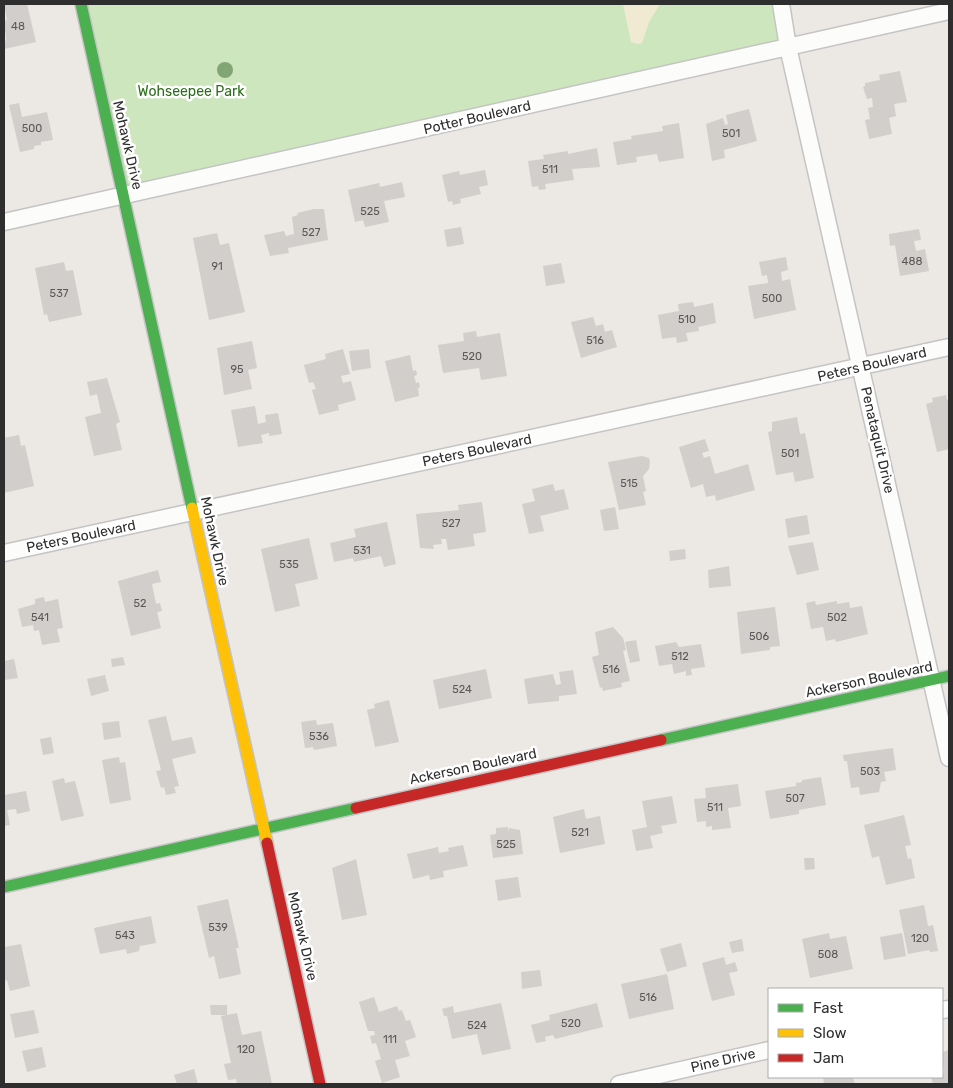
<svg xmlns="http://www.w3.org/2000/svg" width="953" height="1088" font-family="Rubik,sans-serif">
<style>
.green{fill:#cee6be}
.sand{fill:#f0ead3}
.building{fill:#d1cecb}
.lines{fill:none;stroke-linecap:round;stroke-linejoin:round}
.street-casing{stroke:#c5c4c5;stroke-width:19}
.fast-casing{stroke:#c5c4c5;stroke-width:14}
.slow-casing{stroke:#c5c4c5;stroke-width:14}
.jam-casing{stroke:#c5c4c5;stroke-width:14}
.street{stroke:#fcfcfb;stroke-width:16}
.fast{stroke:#4caf50;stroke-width:11}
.slow{stroke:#ffc107;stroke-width:11}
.jam{stroke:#c62828;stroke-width:11}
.tree{fill:#82a575}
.labels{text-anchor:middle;stroke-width:5;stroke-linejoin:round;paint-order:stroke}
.number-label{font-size:11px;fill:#585857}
.park-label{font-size:14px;fill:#2c6e1b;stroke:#fff}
.street-label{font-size:14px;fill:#2e2e2e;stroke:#fff}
</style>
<rect width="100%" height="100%" fill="#ece8e4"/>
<path class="green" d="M 81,4 L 779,4 L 788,47 L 125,196 Z"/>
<path class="sand" d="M 623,4 L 660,4 L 649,22 L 642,43 L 638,44 L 631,42 Z"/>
<path class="building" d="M 4,4 L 27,4 L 36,42 L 4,49 L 6,38 L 4,21 L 7,20 Z
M 900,71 L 907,102 L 894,104 L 896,116 L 889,118 L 892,134 L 869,139 L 865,120 L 870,119 L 868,108 L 873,107 L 872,98 L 867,99 L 863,87 L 865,86 L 865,83 L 880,80 L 879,75 Z
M 19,103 L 22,117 L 47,112 L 53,140 L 41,142 L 41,145 L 34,146 L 34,149 L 20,152 L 9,105 Z
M 749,109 L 757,141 L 724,150 L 725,158 L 712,161 L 706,124 L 723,118 L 725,125 L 728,124 L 726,115 Z
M 679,123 L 684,158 L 659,162 L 657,154 L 636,157 L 637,162 L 617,165 L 613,142 L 632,139 L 631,136 L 663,131 L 662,126 Z
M 597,148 L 600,167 L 572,169 L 574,180 L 545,184 L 546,189 L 539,190 L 538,186 L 532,187 L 528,161 L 544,159 L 543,155 L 568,151 L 568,154 Z
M 485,170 L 488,185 L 479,187 L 481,194 L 460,199 L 461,203 L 453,205 L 452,201 L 448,202 L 442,175 L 459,171 L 460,175 Z
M 402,182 L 405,197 L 384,201 L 389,222 L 365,227 L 363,220 L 355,222 L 348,190 L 379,183 L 380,187 Z
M 314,209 L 324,209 L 328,240 L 288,248 L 289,253 L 270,256 L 264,235 L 284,231 L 286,236 L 294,234 L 292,217 L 298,215 L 297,213 Z
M 461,227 L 464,244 L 447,247 L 444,230 Z
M 919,229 L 921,240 L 914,241 L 916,251 L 925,249 L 929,271 L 900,276 L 895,245 L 890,246 L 889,234 Z
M 217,233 L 220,245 L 229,243 L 245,312 L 209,320 L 193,238 Z
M 786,257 L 788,270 L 781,272 L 782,281 L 790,279 L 796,310 L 754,319 L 748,286 L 768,283 L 767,275 L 762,276 L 759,262 Z
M 64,262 L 66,271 L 73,270 L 82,315 L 49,322 L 47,314 L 44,315 L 35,268 Z
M 561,263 L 565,283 L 546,286 L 543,266 Z
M 693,302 L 694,307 L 713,303 L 716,323 L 698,327 L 699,331 L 686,333 L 688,341 L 677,343 L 676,337 L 662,339 L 658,315 L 679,311 L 678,304 Z
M 593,317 L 596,326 L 603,324 L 605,332 L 612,330 L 617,347 L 581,358 L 571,322 Z
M 476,331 L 477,337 L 500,333 L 507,376 L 481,380 L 479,368 L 443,373 L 438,345 L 464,341 L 463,333 Z
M 252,341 L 257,368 L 248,370 L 252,389 L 224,395 L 217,348 Z
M 343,349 L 350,374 L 341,376 L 343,383 L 351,381 L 356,400 L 338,405 L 339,410 L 319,415 L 312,390 L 316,389 L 313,382 L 309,383 L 304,365 L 326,359 L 325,354 Z
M 369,349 L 371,368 L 352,371 L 349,351 Z
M 410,355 L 413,371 L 416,370 L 417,375 L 414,376 L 416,383 L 419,382 L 420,387 L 418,388 L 419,396 L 395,402 L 385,361 Z
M 107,378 L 120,422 L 116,424 L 122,450 L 94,456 L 85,417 L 101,413 L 97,394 L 90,396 L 87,382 Z
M 946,395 L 947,400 L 949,399 L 949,449 L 937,452 L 926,404 L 933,402 L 932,398 Z
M 255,406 L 258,424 L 266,422 L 265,415 L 278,413 L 282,434 L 269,436 L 269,433 L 261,435 L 263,443 L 238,447 L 231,410 Z
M 797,417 L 800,434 L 805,433 L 814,478 L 795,482 L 793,472 L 776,475 L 768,432 L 772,431 L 772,422 Z
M 19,435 L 21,446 L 25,445 L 34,486 L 4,493 L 4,438 Z
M 705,439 L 709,451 L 702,453 L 704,458 L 710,456 L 715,474 L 748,464 L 755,490 L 716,501 L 715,495 L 706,497 L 703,484 L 691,488 L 679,447 Z
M 642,456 L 649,458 L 650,462 L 649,469 L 643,476 L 646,491 L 643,492 L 646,505 L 619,510 L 608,462 Z
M 553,484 L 555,491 L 564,489 L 569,509 L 540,516 L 544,531 L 529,534 L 522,504 L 535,501 L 532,489 Z
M 482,502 L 486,532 L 473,534 L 475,546 L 448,550 L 446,539 L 441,539 L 442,544 L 433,545 L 434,549 L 420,548 L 416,514 L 459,510 L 458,505 Z
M 615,507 L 619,529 L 604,531 L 600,510 Z
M 807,515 L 810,534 L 788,538 L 785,519 Z
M 387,522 L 396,564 L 384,567 L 381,556 L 354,562 L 353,558 L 334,562 L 330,543 L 356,537 L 354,529 Z
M 309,538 L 318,579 L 295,584 L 300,606 L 275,612 L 261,549 Z
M 813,542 L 819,570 L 797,575 L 788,546 Z
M 685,549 L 686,559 L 670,561 L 669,551 Z
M 729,566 L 731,586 L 709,588 L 708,570 Z
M 158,570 L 161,582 L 152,584 L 156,604 L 160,603 L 162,611 L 157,612 L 161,628 L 131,636 L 118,581 Z
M 44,597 L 45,602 L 58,599 L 63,628 L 57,629 L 60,642 L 42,645 L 39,630 L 34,631 L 33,625 L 22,627 L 18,609 L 35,604 L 35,599 Z
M 815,601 L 816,605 L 837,601 L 837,604 L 849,602 L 850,608 L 862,606 L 868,634 L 836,642 L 835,639 L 826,641 L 823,627 L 811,629 L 806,603 Z
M 775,607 L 780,646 L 770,647 L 770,650 L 741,654 L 737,612 Z
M 613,627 L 623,638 L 626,650 L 623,651 L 630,681 L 621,683 L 622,687 L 603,691 L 602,687 L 600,688 L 592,657 L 599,655 L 595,632 Z
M 636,640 L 640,661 L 630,663 L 625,642 Z
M 676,642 L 679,647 L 701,644 L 705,667 L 691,669 L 692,675 L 686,676 L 686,671 L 674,674 L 672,664 L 659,666 L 655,646 Z
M 123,657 L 125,665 L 112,667 L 111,659 Z
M 14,659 L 18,678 L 4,680 L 4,661 Z
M 486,669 L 492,698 L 439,709 L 433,680 Z
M 573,670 L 577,694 L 559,696 L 559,701 L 528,704 L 524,679 L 553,674 L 556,685 L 561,684 L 559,672 Z
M 105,675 L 109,691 L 91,696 L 87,679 Z
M 389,700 L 399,742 L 375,747 L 367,710 L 375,708 L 374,704 Z
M 166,716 L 172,741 L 192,737 L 196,753 L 172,759 L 179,786 L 174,787 L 176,793 L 166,795 L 164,787 L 161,788 L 156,771 L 161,770 L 148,720 Z
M 316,720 L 317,725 L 333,723 L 337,746 L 314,750 L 313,747 L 305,748 L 301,722 Z
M 119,721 L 121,737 L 104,740 L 102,723 Z
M 51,737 L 54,753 L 43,755 L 40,739 Z
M 893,748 L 896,770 L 884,772 L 886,781 L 881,782 L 879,792 L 860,795 L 859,787 L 851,788 L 847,761 L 844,761 L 843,755 Z
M 119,757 L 120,763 L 125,762 L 131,800 L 110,804 L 102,760 Z
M 821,777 L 826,805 L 799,810 L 799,814 L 770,819 L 765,791 L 796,786 L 796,783 L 802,782 L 802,780 Z
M 64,778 L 65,783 L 75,781 L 84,816 L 61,821 L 52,781 Z
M 738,784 L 741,806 L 728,808 L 731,828 L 712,830 L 712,826 L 706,827 L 706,821 L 697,822 L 694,799 L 706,798 L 705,788 Z
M 26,791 L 30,811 L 17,814 L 16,809 L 7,810 L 10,825 L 4,826 L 4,795 Z
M 672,796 L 677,823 L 661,826 L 663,833 L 650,836 L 653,848 L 636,851 L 632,830 L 647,827 L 642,801 Z
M 584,809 L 586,819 L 600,816 L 605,844 L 560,853 L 553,817 Z
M 904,815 L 911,845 L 905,846 L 908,859 L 911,858 L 915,878 L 886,885 L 879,856 L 872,858 L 864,825 Z
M 508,827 L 508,832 L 509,828 L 520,830 L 523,854 L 493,858 L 490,835 L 496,834 L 496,828 Z
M 463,845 L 468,866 L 443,871 L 444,877 L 430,880 L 429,875 L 413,879 L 407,854 L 438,847 L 439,853 L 449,851 L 448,848 Z
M 804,858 L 814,858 L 815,869 L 805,870 Z
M 356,859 L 367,915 L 342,920 L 332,868 Z
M 518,877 L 521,897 L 498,901 L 495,880 Z
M 228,899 L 239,948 L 236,948 L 241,974 L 219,979 L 214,956 L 209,958 L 197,906 Z
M 924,905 L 928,926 L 933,925 L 938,951 L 930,952 L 929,950 L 908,954 L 899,910 Z
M 151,916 L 156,943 L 140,946 L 139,951 L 127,954 L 126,949 L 100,954 L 94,928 Z
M 829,933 L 830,939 L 846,936 L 853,969 L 810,978 L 802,939 Z
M 902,933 L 906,956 L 884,960 L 880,937 Z
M 742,939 L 744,951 L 732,953 L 729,942 Z
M 681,943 L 687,966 L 667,972 L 660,949 Z
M 21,944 L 30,986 L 10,991 L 7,980 L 5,981 L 4,977 L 4,947 Z
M 724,957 L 726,965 L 735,962 L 738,971 L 729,973 L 735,995 L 712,1001 L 702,963 Z
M 540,970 L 542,986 L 522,989 L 521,972 Z
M 667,974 L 674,1009 L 629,1019 L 621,984 Z
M 374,997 L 379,1012 L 397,1006 L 399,1011 L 402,1010 L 406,1021 L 410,1020 L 416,1037 L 405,1041 L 410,1056 L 395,1060 L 400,1077 L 382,1083 L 375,1061 L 381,1059 L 376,1043 L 372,1044 L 370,1036 L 375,1035 L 374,1031 L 368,1031 L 359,1002 Z
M 501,1003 L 511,1049 L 482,1055 L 477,1034 L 452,1039 L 447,1016 L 444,1016 L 442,1009 L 453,1006 L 454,1013 Z
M 597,1003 L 603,1027 L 555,1039 L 553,1035 L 545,1037 L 546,1041 L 536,1043 L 531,1025 L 550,1020 L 549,1015 Z
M 210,1005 L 227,1005 L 227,1015 L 211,1015 Z
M 34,1010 L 39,1033 L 15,1038 L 10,1014 Z
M 237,1013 L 242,1035 L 261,1031 L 272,1084 L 237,1084 L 236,1079 L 228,1080 L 224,1064 L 231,1063 L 221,1016 Z
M 42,1047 L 46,1067 L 27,1072 L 22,1051 Z
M 949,1050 L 949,1084 L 933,1084 L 931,1077 L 942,1077 L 944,1072 L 942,1052 Z
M 194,1069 L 198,1084 L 177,1084 L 174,1075 Z
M 823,1077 L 853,1077 L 855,1084 L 824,1084 Z"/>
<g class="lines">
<defs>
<path id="street" d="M 781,4 L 788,47 L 949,758
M 4,222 L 949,11
M 4,553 L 949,347
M 942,1010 L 949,1009
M 619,1084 L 769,1050"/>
<path id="fast" d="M 81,4 L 192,508
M 661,740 L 949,676
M 4,887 L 356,808"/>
<path id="slow" d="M 192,508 L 267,843"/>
<path id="jam" d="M 356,808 L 661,740
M 267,843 L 320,1084"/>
</defs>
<use href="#street" class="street-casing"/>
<use href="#fast" class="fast-casing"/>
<use href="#slow" class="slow-casing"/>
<use href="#jam" class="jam-casing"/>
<use href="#street" class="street"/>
<use href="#fast" class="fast"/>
<use href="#slow" class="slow"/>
<use href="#jam" class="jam"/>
</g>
<circle class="tree" cx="225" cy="70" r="8"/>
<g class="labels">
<g class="number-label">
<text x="18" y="30">48</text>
<text x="32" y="132">500</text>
<text x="731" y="137">501</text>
<text x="550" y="173">511</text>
<text x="370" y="215">525</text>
<text x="311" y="236">527</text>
<text x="912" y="265">488</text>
<text x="217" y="270">91</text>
<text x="59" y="297">537</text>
<text x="772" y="302">500</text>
<text x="687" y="323">510</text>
<text x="595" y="344">516</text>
<text x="472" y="360">520</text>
<text x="237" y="373">95</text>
<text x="790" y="457">501</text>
<text x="629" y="487">515</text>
<text x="451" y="527">527</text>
<text x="362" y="554">531</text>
<text x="289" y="568">535</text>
<text x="140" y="607">52</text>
<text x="40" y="621">541</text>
<text x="837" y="621">502</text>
<text x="759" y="640">506</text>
<text x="680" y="660">512</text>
<text x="611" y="673">516</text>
<text x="462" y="693">524</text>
<text x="319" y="740">536</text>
<text x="870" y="775">503</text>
<text x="795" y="802">507</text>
<text x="715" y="811">511</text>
<text x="580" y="836">521</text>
<text x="506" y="848">525</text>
<text x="218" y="931">539</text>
<text x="125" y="939">543</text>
<text x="920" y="942">120</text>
<text x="828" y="958">508</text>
<text x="648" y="1001">516</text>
<text x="571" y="1027">520</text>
<text x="477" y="1029">524</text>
<text x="390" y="1043">111</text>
<text x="246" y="1053">120</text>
</g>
<g class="park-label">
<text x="191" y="96">Wohseepee Park</text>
</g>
<g class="street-label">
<text transform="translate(477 117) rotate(-13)" y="5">Potter Boulevard</text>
<text transform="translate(128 145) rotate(77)" y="5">Mohawk Drive</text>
<text transform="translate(872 364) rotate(-13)" y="5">Peters Boulevard</text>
<text transform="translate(878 440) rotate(77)" y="5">Penataquit Drive</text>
<text transform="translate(477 450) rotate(-12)" y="5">Peters Boulevard</text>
<text transform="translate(81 536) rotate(-12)" y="5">Peters Boulevard</text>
<text transform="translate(215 541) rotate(78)" y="5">Mohawk Drive</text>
<text transform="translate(869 679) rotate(-12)" y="5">Ackerson Boulevard</text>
<text transform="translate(473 766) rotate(-12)" y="5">Ackerson Boulevard</text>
<text transform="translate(303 936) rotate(77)" y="5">Mohawk Drive</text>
<text transform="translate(723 1060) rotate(-13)" y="5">Pine Drive</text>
</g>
</g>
<rect width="953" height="1088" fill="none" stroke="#2e2e2e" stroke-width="10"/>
<rect x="768" y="988" width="175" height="90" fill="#ffffff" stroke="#ababab"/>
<rect x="778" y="1004" width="25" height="8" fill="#4caf50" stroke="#ababab"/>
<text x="813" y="1013" font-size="15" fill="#2e2e2e">Fast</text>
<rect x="778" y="1029" width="25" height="8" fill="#ffc107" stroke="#ababab"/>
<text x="813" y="1038" font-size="15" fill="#2e2e2e">Slow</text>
<rect x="778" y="1054" width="25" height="8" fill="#c62828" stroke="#ababab"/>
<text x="813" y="1063" font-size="15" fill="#2e2e2e">Jam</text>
</svg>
